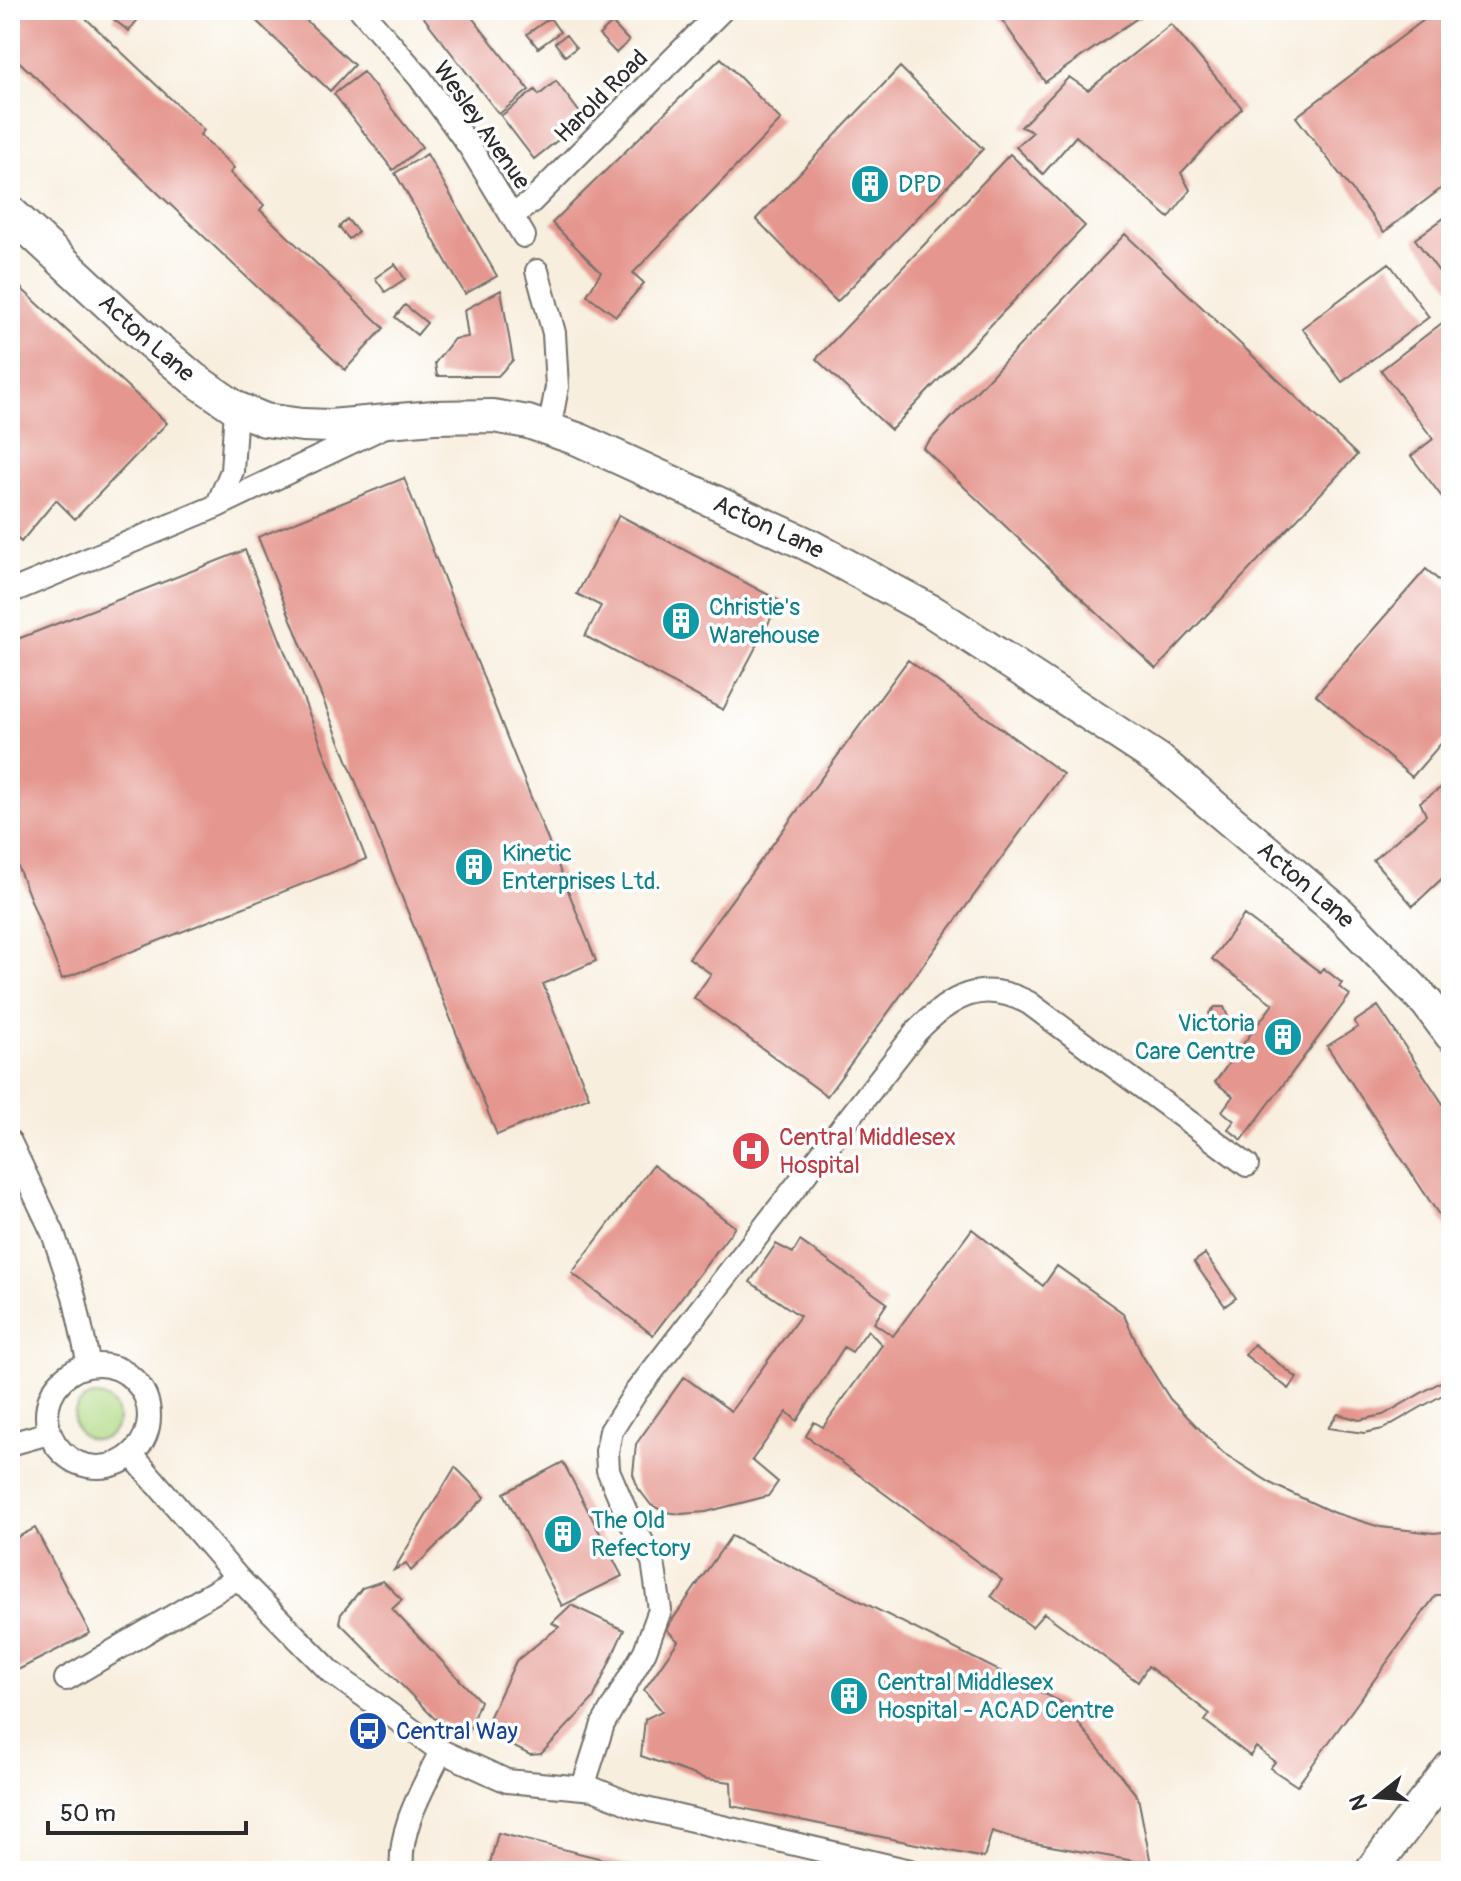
<svg xmlns="http://www.w3.org/2000/svg" width="1461" height="1881" font-family="Pangolin,sans-serif">
<style>
.green{fill:#b1d984;stroke:#6e8258;stroke-width:2}
.building{fill:#e5978f}
.lines{fill:none;stroke-linecap:round;stroke-linejoin:round}
.street-casing{stroke:#736f6a;stroke-width:26}
.secondary-casing{stroke:#736f6a;stroke-width:36}
.street{stroke:#fff;stroke-width:22}
.secondary{stroke:#fff;stroke-width:32}
.labels{text-anchor:middle;stroke-width:7;stroke-linejoin:round;paint-order:stroke}
.street-label{font-size:24px;fill:#2b2b2b;stroke:#fff}
.culture-label{font-size:24px;fill:#0d838f;stroke:#fff;text-anchor:start}
.health-label{font-size:24px;fill:#be3a42;stroke:#fff;text-anchor:start}
.transit-label{font-size:24px;fill:#164399;stroke:#fff;text-anchor:start}
</style>
<rect width="100%" height="100%" fill="#fff"/>
<filter id="ink" filterUnits="userSpaceOnUse"><feTurbulence type="fractalNoise" baseFrequency=".0125" numOctaves="2"/><feDisplacementMap in="SourceGraphic" scale="16" xChannelSelector="R" yChannelSelector="G"/><feConvolveMatrix kernelMatrix="1 2 1 2 8 2 1 2 1" color-interpolation-filters="sRGB"/></filter>
<filter id="wash" filterUnits="userSpaceOnUse"><feTurbulence type="fractalNoise" baseFrequency=".006" numOctaves="4" result="noise"/><feDisplacementMap in="SourceGraphic" scale="32" xChannelSelector="R" yChannelSelector="G"/><feGaussianBlur stdDeviation="1.8" result="paint"/><feColorMatrix in="noise" values="0 0 0 0 0 0 0 0 0 0 0 0 0 0 0 0 0 1.4 0 .05"/><feComposite in="paint" operator="in"/></filter>
<g filter="url(#wash)">
<rect width="100%" height="100%" fill="#f8eede"/>
<path class="green" d="M74 1418a22 22 0 1 1 44 0a22 22 0 1 1-44 0Z"/>
<g id="blocks">
<path class="building" d="M 10,10 L 77,10 L 204,130 L 200,135 L 234,168 L 230,173 L 264,205 L 260,210 L 384,328 L 345,370 L 10,53 Z
M 120,10 L 145,10 L 129,31 L 113,19 Z
M 245,10 L 295,10 L 354,65 L 330,91 Z
M 418,10 L 479,10 L 471,16 L 529,90 L 499,114 Z
M 995,10 L 1149,10 L 1045,82 Z
M 1437,10 L 1448,10 L 1451,14 L 1451,181 L 1384,232 L 1296,117 Z
M 550,18 L 560,32 L 538,48 L 527,34 Z
M 612,23 L 629,41 L 616,53 L 599,35 Z
M 1171,24 L 1242,108 L 1181,173 L 1190,190 L 1169,218 L 1076,136 L 1043,174 L 1016,147 L 1033,132 L 1021,127 L 1069,77 L 1088,90 Z
M 566,35 L 576,48 L 565,56 L 555,43 Z
M 721,58 L 781,120 L 633,273 L 644,283 L 616,316 L 587,295 L 601,272 L 552,223 Z
M 900,67 L 983,149 L 837,302 L 756,219 Z
M 363,72 L 422,147 L 393,170 L 334,94 Z
M 556,81 L 580,113 L 563,126 L 568,132 L 534,159 L 501,116 L 535,90 L 539,95 Z
M 427,154 L 497,276 L 465,294 L 395,173 Z
M 1010,154 L 1085,226 L 891,430 L 816,359 Z
M 1451,213 L 1451,288 L 1415,239 Z
M 347,219 L 358,232 L 349,239 L 339,227 Z
M 1125,234 L 1357,455 L 1156,669 L 923,448 Z
M 1389,263 L 1429,317 L 1342,382 L 1302,328 Z
M 395,264 L 405,279 L 385,292 L 375,278 Z
M 10,278 L 167,423 L 75,519 L 56,500 L 21,542 L 10,532 Z
M 501,290 L 513,360 L 498,376 L 437,376 L 435,363 L 454,339 L 468,337 L 464,310 Z
M 405,305 L 427,323 L 417,335 L 395,317 Z
M 1451,316 L 1451,509 L 1411,456 L 1433,439 L 1381,370 Z
M 404,478 L 596,961 L 543,984 L 589,1097 L 497,1135 L 258,537 Z
M 619,515 L 780,601 L 723,710 L 585,636 L 601,606 L 577,594 Z
M 245,550 L 366,859 L 62,979 L 10,847 L 10,642 Z
M 1426,569 L 1451,591 L 1451,732 L 1412,777 L 1316,695 Z
M 908,660 L 1063,774 L 827,1096 L 694,998 L 711,974 L 689,958 Z
M 1451,781 L 1451,870 L 1413,906 L 1373,860 L 1426,815 L 1420,802 Z
M 1244,915 L 1320,972 L 1323,968 L 1342,983 L 1339,987 L 1350,995 L 1242,1140 L 1228,1129 L 1234,1121 L 1222,1111 L 1233,1096 L 1215,1082 L 1273,1004 L 1212,959 Z
M 1378,1006 L 1451,1116 L 1451,1233 L 1327,1046 L 1358,1027 L 1354,1022 Z
M 1215,1007 L 1224,1007 L 1228,1017 L 1222,1024 L 1212,1023 L 1209,1013 Z
M 653,1165 L 735,1227 L 653,1335 L 572,1273 Z
M 972,1229 L 1043,1286 L 1057,1266 L 1123,1313 L 1142,1355 L 1170,1399 L 1223,1453 L 1274,1485 L 1332,1512 L 1380,1527 L 1434,1533 L 1451,1531 L 1451,1595 L 1436,1595 L 1297,1786 L 1270,1768 L 1275,1762 L 1256,1747 L 1250,1756 L 1205,1721 L 1210,1714 L 1148,1666 L 1138,1682 L 1044,1613 L 1032,1627 L 991,1596 L 1002,1580 L 806,1436 L 814,1422 L 823,1427 L 882,1345 L 868,1330 L 852,1352 L 844,1347 L 797,1421 L 787,1412 L 752,1460 L 778,1482 L 768,1496 L 706,1512 L 681,1514 L 665,1512 L 651,1505 L 638,1488 L 633,1474 L 636,1444 L 684,1377 L 731,1411 L 800,1316 L 750,1282 L 776,1244 L 793,1253 L 800,1241 L 887,1303 L 874,1323 L 893,1336 Z
M 1205,1254 L 1236,1298 L 1225,1306 L 1194,1262 Z
M 1254,1344 L 1297,1378 L 1289,1389 L 1245,1355 Z
M 1451,1376 L 1451,1390 L 1383,1429 L 1364,1433 L 1328,1428 L 1338,1414 L 1359,1420 L 1383,1415 Z
M 563,1462 L 622,1576 L 562,1606 L 504,1493 Z
M 455,1467 L 485,1497 L 411,1571 L 406,1564 L 394,1570 Z
M 35,1528 L 90,1633 L 10,1674 L 10,1541 Z
M 731,1536 L 1061,1702 L 1138,1797 L 1151,1864 L 1023,1841 L 992,1831 L 984,1858 L 732,1806 L 731,1782 L 706,1779 L 641,1756 L 645,1719 L 662,1711 L 644,1690 L 678,1641 L 666,1629 Z
M 383,1581 L 402,1600 L 392,1609 L 480,1701 L 467,1735 L 434,1718 L 339,1622 L 341,1614 L 362,1588 Z
M 571,1605 L 624,1630 L 593,1699 L 541,1754 L 530,1755 L 483,1731 L 516,1661 L 559,1627 L 552,1623 Z
M 498,1833 L 647,1870 L 647,1871 L 488,1871 Z"/>
</g>
</g>
<g filter="url(#ink)">
<use href="#blocks" fill-opacity="0" stroke="#736f6a" stroke-width="2"/>
<g class="lines">
<defs>
<path id="street" d="M 361,10 L 420,78 L 470,147 L 524,236
M 513,215 L 530,203 L 722,10
M 537,271 L 554,333 L 557,387 L 549,430
M 217,506 L 232,471 L 236,408
M 10,592 L 217,506 L 383,427
M 10,1142 L 53,1233 L 74,1296 L 89,1365
M47 1416a51 51 0 1 1 102 0a51 51 0 1 1-102 0Z
M 10,1444 L 49,1433
M 132,1455 L 238,1578 L 331,1672 L 441,1751 L 507,1781 L 594,1789 L 637,1807 L 910,1871
M 66,1679 L 238,1578
M 583,1787 L 603,1724 L 645,1651 L 660,1610 L 653,1561 L 628,1517 L 608,1470 L 607,1451 L 611,1431 L 636,1392 L 917,1031 C 951,996 982,978 1029,1003 L 1247,1165
M 402,1871 C 398,1828 423,1789 441,1751"/>
<g id="secondary">
<path id="s1" d="M 10,212 L 144,337 L 194,379 L 236,408 L 265,420 L 302,425 L 330,426 L 434,417 L 493,416 L 528,422 L 580,440 L 807,544 L 933,612 L 1159,760 L 1341,914 L 1427,1003 L 1451,1035"/>
<path d="M 1371,1871 L 1451,1767"/>
</g>
</defs>
<use href="#street" class="street-casing"/>
<use href="#secondary" class="secondary-casing"/>
<use href="#street" class="street"/>
<use href="#secondary" class="secondary"/>
</g>
</g>
<defs>
<symbol id="building-disc" viewBox="-11 -11 22 22"><circle r="9.5" fill="#0f9aa8" stroke="#fff"/><path d="M-4-6H4V6H1V3H-1V6H-4ZM-2.5-4.3h1.7v1.8h-1.7ZM.8-4.3h1.7v1.8H.8ZM-2.5-1h1.7V.8h-1.7ZM.8-1h1.7V.8H.8Z" fill="#fff"/></symbol>
<symbol id="hospital-disc" viewBox="-11 -11 22 22"><circle r="9.5" fill="#e0444e" stroke="#fff"/><path d="M-5-5h3v3.5h4V-5h3V5h-3V1.5h-4V5h-3Z" fill="#fff"/></symbol>
<symbol id="bus-disc" viewBox="-11 -11 22 22"><circle r="9.5" fill="#1a4fb4" stroke="#fff"/><path d="M-5-6H5V4H4V6H2V4H-2V6H-4V4H-5ZM-3.5-4V0h7V-4ZM-3.5 1.2v1.5H-2V1.2ZM2 1.2v1.5H3.5V1.2Z" fill="#fff"/></symbol>
</defs>
<g fill-rule="evenodd">
<use href="#building-disc" x="848" y="162" width="44" height="44"/>
<use href="#building-disc" x="659" y="599" width="44" height="44"/>
<use href="#building-disc" x="452" y="845" width="44" height="44"/>
<use href="#building-disc" x="1261" y="1015" width="44" height="44"/>
<use href="#hospital-disc" x="729" y="1129" width="44" height="44"/>
<use href="#building-disc" x="541" y="1512" width="44" height="44"/>
<use href="#building-disc" x="827" y="1674" width="44" height="44"/>
<use href="#bus-disc" x="346" y="1709" width="44" height="44"/>
</g>
<g class="labels">
<g class="street-label">
<text transform="translate(601 96) rotate(-45)" y="8">Harold Road</text>
<text transform="translate(482 125) rotate(55)" y="8">Wesley Avenue</text>
<text dy="8" stroke="none"><textPath href="#s1" startOffset="186">Acton Lane</textPath></text>
<text dy="8" stroke="none"><textPath href="#s1" startOffset="858">Acton Lane</textPath></text>
<text dy="8" stroke="none"><textPath href="#s1" startOffset="1506">Acton Lane</textPath></text>
</g>
<g class="culture-label">
<text x="898" y="192">DPD</text>
<text x="709" y="615">Christie's<tspan x="709" dy="28">Warehouse</tspan></text>
<text x="502" y="861">Kinetic<tspan x="502" dy="28">Enterprises Ltd.</tspan></text>
<text x="1255" y="1031" text-anchor="end">Victoria<tspan x="1255" dy="28">Care Centre</tspan></text>
<text x="591" y="1528">The Old<tspan x="591" dy="28">Refectory</tspan></text>
<text x="877" y="1690">Central Middlesex<tspan x="877" dy="28">Hospital - ACAD Centre</tspan></text>
</g>
<g class="health-label">
<text x="779" y="1145">Central Middlesex<tspan x="779" dy="28">Hospital</tspan></text>
</g>
<g class="transit-label">
<text x="396" y="1739">Central Way</text>
</g>
</g>
<rect width="1461" height="1881" fill="none" stroke="#fff" stroke-width="40"/>
<g transform="translate(1377 1797) rotate(253)" stroke="#ffffff" stroke-width="6" paint-order="stroke">
<path d="M0-6L14 30L0 20L-14 30Z" fill="#2b2b2b"/>
<text y="-12" font-size="22" font-weight="bold" text-anchor="middle" fill="#2b2b2b">N</text>
</g>
<path d="M48 1821v12h198v-12" fill="none" stroke="#2b2b2b" stroke-width="4"/>
<text x="60" y="1821" font-size="24" fill="#2b2b2b" stroke="#ffffff" stroke-width="6" paint-order="stroke">50 m</text>
</svg>
